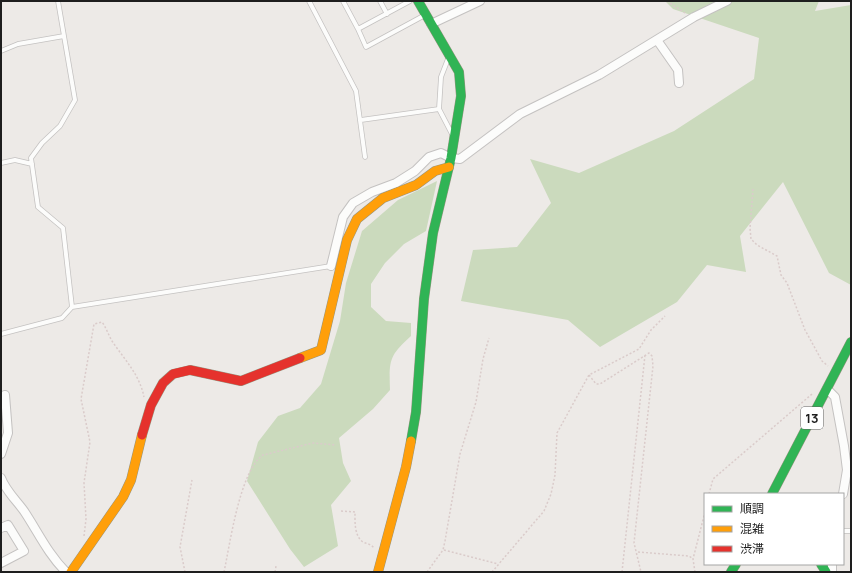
<svg xmlns="http://www.w3.org/2000/svg" width="852" height="573" font-family="Manrope,'Noto Sans JP',sans-serif">
<style>
.forest{fill:#cbdabd}
.lines{fill:none;stroke-linecap:round;stroke-linejoin:round}
.lane-casing{stroke:#c4c2c1;stroke-width:5.5}
.street-casing{stroke:#c4c2c1;stroke-width:10}
.fast-casing{stroke:#979580;stroke-width:10}
.slow-casing{stroke:#979580;stroke-width:10}
.jam-casing{stroke:#979580;stroke-width:10}
.path{stroke:#dacbca;stroke-width:1.5;stroke-dasharray:2 2;stroke-linecap:butt}
.lane{stroke:#fcfcfb;stroke-width:4}
.street{stroke:#fcfcfb;stroke-width:8}
.fast{stroke:#30b455;stroke-width:9}
.slow{stroke:#ff9f0a;stroke-width:9}
.jam{stroke:#e5322d;stroke-width:9}
.labels{text-anchor:middle;stroke-width:3;stroke-linejoin:round;paint-order:stroke}
.shield{fill:#fff;stroke:#626262;stroke-width:1}
.shield-label{font-size:13px;font-weight:bold;fill:#1e1e1e}
</style>
<rect width="100%" height="100%" fill="#edeae7"/>
<path class="forest" d="M 665,1 L 819,1 L 815,11 L 851,5 L 851,285 L 829,273 L 783,182 L 740,236 L 746,272 L 707,265 L 677,302 L 600,347 L 568,320 L 461,301 L 473,250 L 517,247 L 551,203 L 530,159 L 579,173 L 674,131 L 754,79 L 759,38 L 673,9 Z
M 437,181 L 426,231 L 404,244 L 385,263 L 371,284 L 371,307 L 386,321 L 411,323 L 411,336 C 389,356 389,360 390,390 L 373,409 L 339,438 L 343,463 L 351,481 L 331,505 L 338,546 L 304,567 L 290,549 L 247,481 L 258,442 L 278,416 L 300,408 L 321,384 L 340,321 L 346,283 L 362,231 L 398,200 Z"/>
<g class="lines">
<defs>
<path id="lane" d="M 309,1 L 356,91 L 365,157
M 343,1 L 358,29
M 380,1 L 387,14
M 410,1 L 358,29 L 366,47 L 425,15
M 64,36 L 75,100 L 60,126 L 42,143 L 31,158 L 38,207 L 63,228 L 72,307 L 331,266
M 1,51 L 18,44 L 64,36 L 58,1
M 439,109 L 441,77 L 448,59
M 361,120 L 439,109 L 452,134
M 1,163 L 15,160 L 32,164
M 1,334 L 62,318 L 72,307
M 843,531 L 851,531"/>
<path id="street" d="M 431,24 L 480,1
M 657,40 L 678,70 L 679,83
M 331,266 L 343,217 L 353,203 L 372,192 L 396,183 L 415,171 L 429,157 L 441,153 L 451,158 L 460,159 L 520,114 L 599,75 L 694,17 L 727,1
M 827,389 L 835,397 L 844,446 L 847,470 L 843,494
M 1,454 L 8,433 L 5,395
M 1,478 C 6,491 16,500 24,511 C 38,532 48,554 66,572
M 1,528 L 8,525 L 24,551 L 1,563
M 832,564 L 832,572"/>
<path id="fast" d="M 411,441 L 416,412 L 424,299 L 433,233 L 451,158 L 461,96 L 459,72 L 418,1
M 772,494 L 851,342
M 821,564 L 826,572
M 731,572 L 736,564"/>
<path id="slow" d="M 300,358 L 321,350 L 347,240 L 357,219 L 383,198 L 416,185 L 435,171 L 449,167
M 71,572 L 123,497 L 131,480 L 142,435
M 378,572 L 406,467 L 411,441"/>
<path id="jam" d="M 142,435 L 151,405 L 163,383 L 173,374 L 190,370 L 241,381 L 300,358"/>
</defs>
<use href="#lane" class="lane-casing"/>
<use href="#street" class="street-casing"/>
<use href="#fast" class="fast-casing"/>
<use href="#slow" class="slow-casing"/>
<use href="#jam" class="jam-casing"/>
<path class="path" d="M 667,1 L 685,13
M 753,189 L 750,228 L 751,239 L 757,245 L 777,256 L 781,275 L 787,283 L 805,330 L 822,361 L 828,366
M 589,375 L 596,384 L 600,384 L 649,353 L 652,356 L 653,366 L 634,543 L 641,572
M 709,494 L 713,479 L 812,394
M 341,511 L 355,512 C 355,521 354,536 363,542 C 367,544 371,544 374,548
M 84,536 L 86,519 L 84,483 L 90,442 L 81,399 L 94,324 L 102,322 C 107,329 109,337 114,344 C 126,361 140,376 144,397
M 444,550 L 498,564
M 638,552 L 689,556 L 693,559
M 185,572 L 180,547 L 192,480
M 224,572 C 230,544 240,470 263,455 L 313,443 L 336,445
M 275,572 L 276,566
M 427,572 L 443,550 L 445,541 L 460,454 L 476,402 L 483,359 L 489,338
M 492,572 L 544,511 L 551,494 L 555,475 L 557,433 L 589,375 L 639,349 L 651,330 L 665,316
M 622,572 L 645,355
M 695,572 L 693,559 L 705,512"/>
<use href="#lane" class="lane"/>
<use href="#street" class="street"/>
<use href="#fast" class="fast"/>
<use href="#slow" class="slow"/>
<use href="#jam" class="jam"/>
</g>
<g class="labels">
<rect class="shield" x="801" y="407" width="22" height="22" rx="3"/>
<g class="shield-label">
<text x="812" y="423">13</text>
</g>
</g>
<rect width="852" height="573" fill="none" stroke="#1e1e1e" stroke-width="4"/>
<rect x="704" y="493" width="140" height="72" fill="#ffffff" stroke="#a5a5a5"/>
<rect x="712" y="506" width="20" height="6" fill="#30b455" stroke="#a5a5a5"/>
<text x="740" y="513" font-size="12" fill="#1e1e1e">順調</text>
<rect x="712" y="526" width="20" height="6" fill="#ff9f0a" stroke="#a5a5a5"/>
<text x="740" y="533" font-size="12" fill="#1e1e1e">混雑</text>
<rect x="712" y="546" width="20" height="6" fill="#e5322d" stroke="#a5a5a5"/>
<text x="740" y="553" font-size="12" fill="#1e1e1e">渋滞</text>
</svg>
